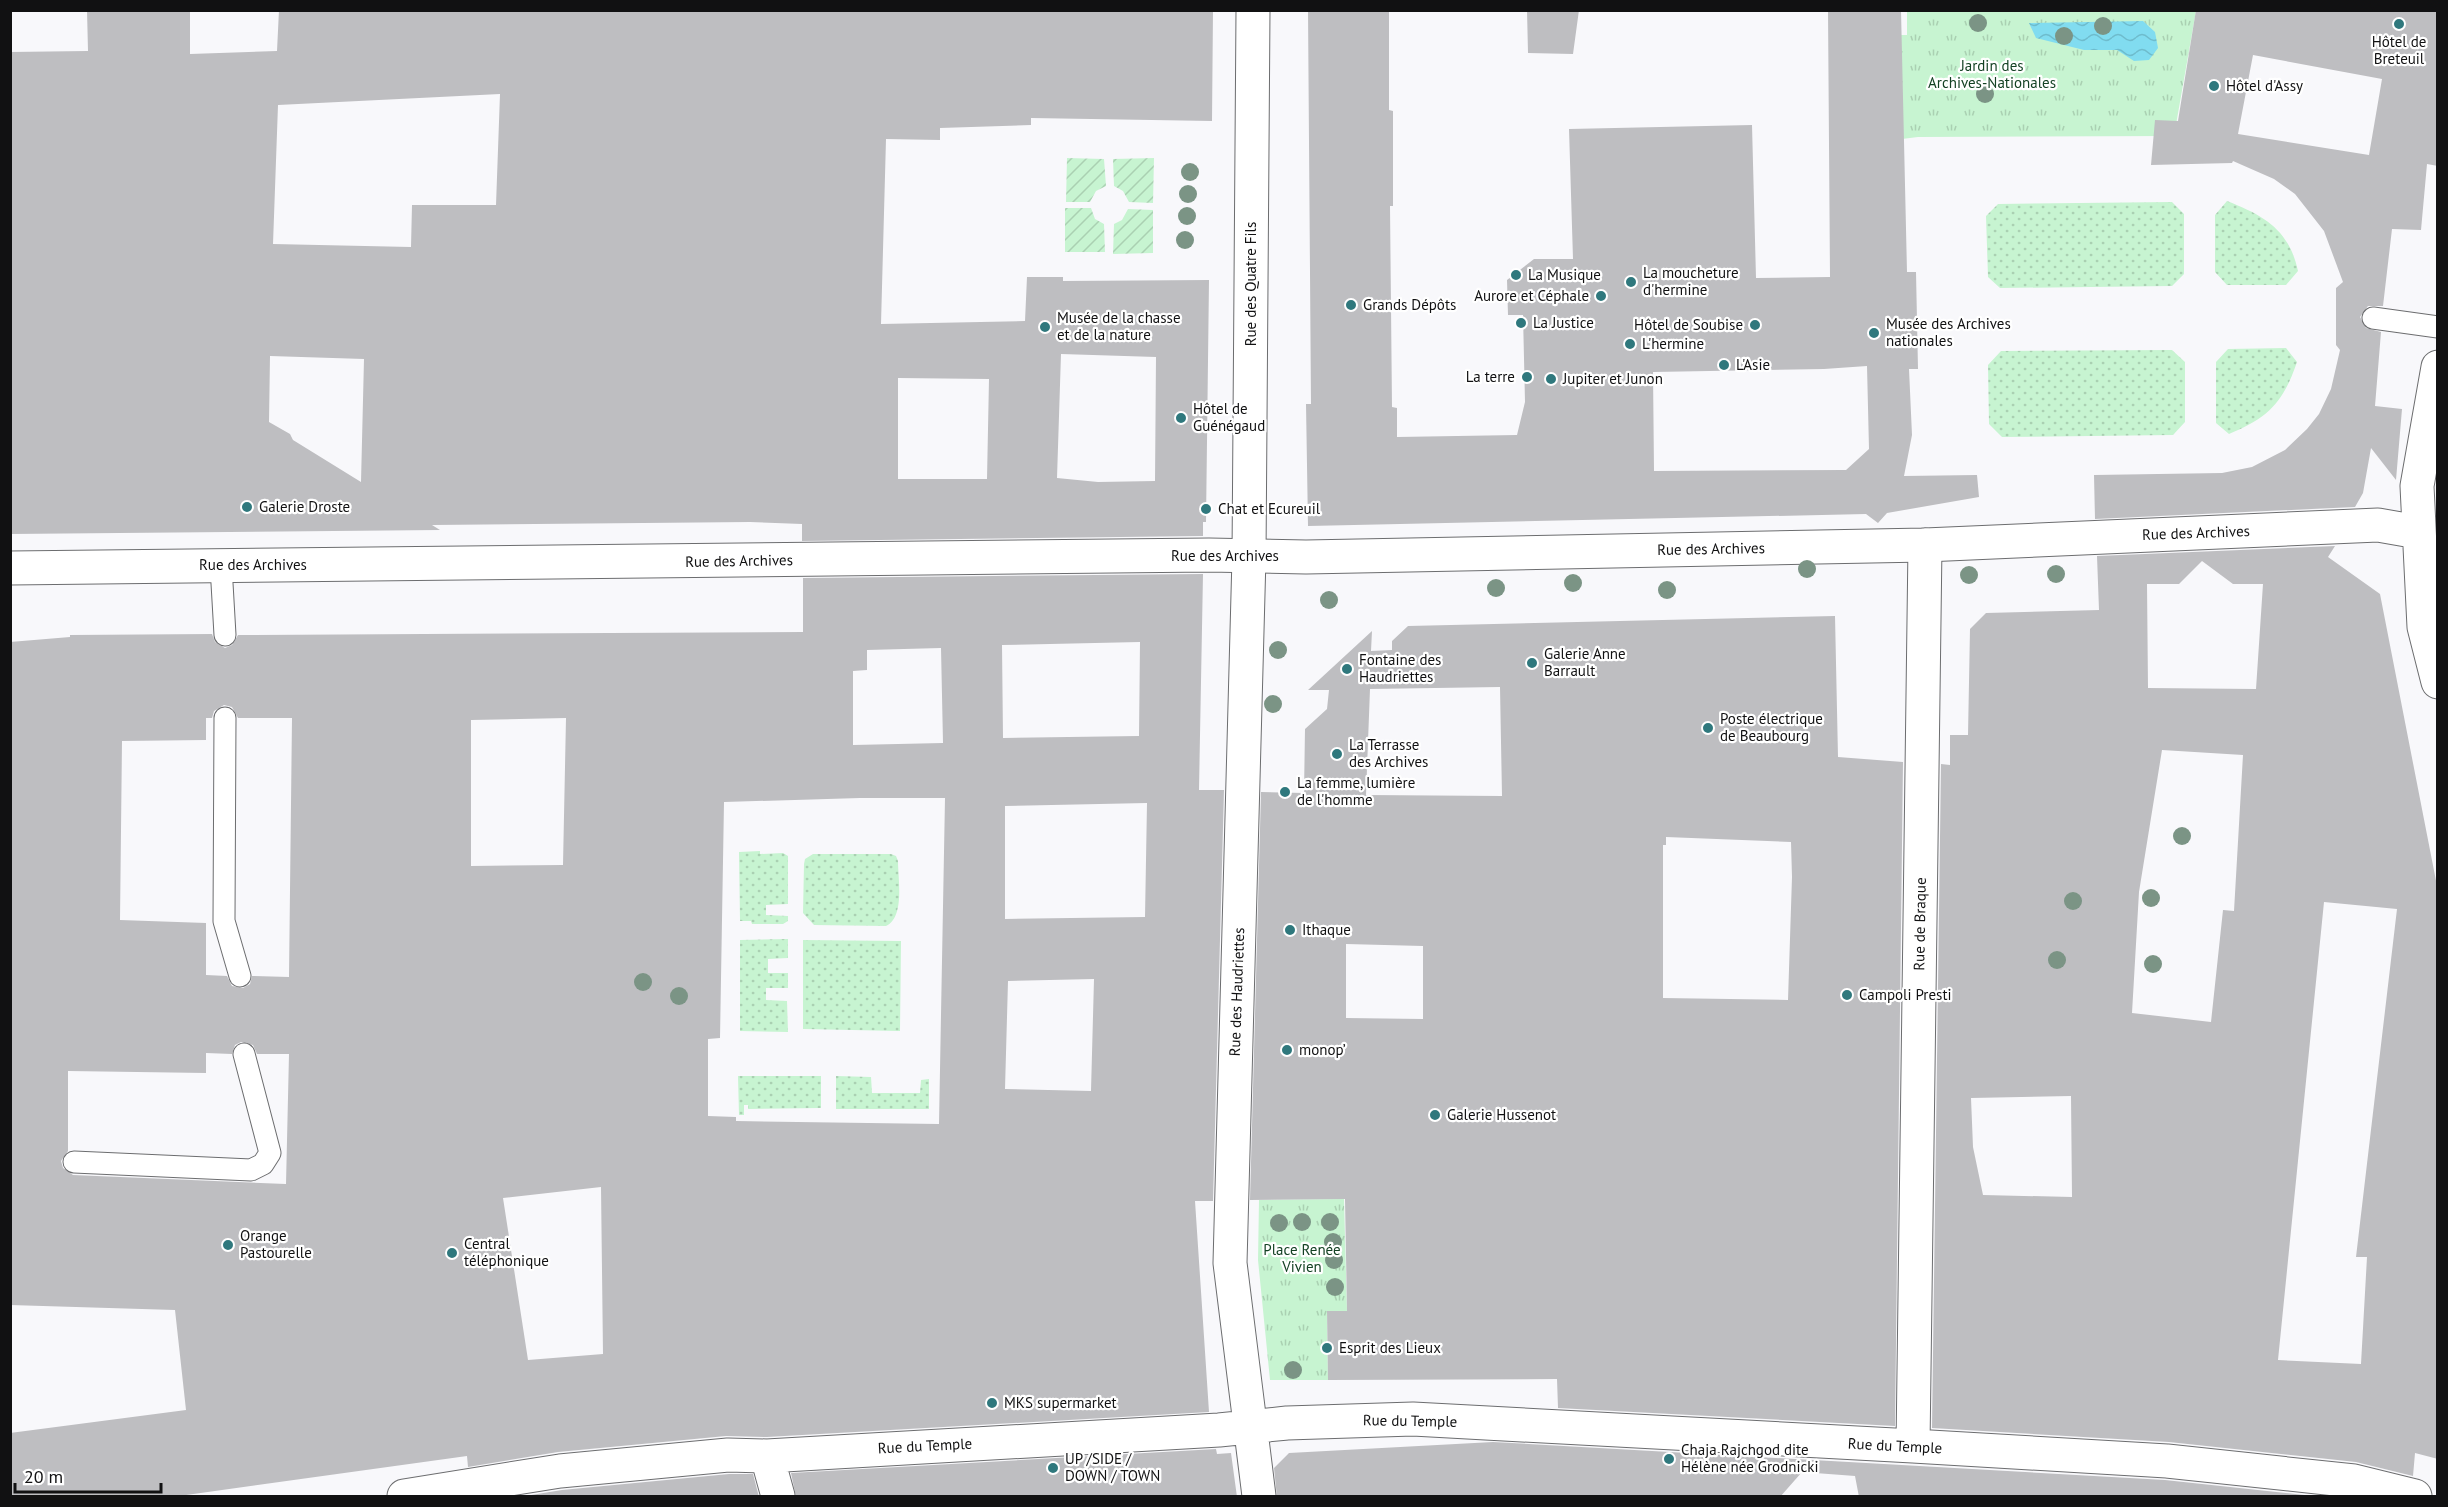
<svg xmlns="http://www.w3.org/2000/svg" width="2448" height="1507" font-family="'PT Sans',sans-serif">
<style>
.grass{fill:url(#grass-dots)}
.park{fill:url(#park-tufts)}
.garden{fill:url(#garden-furrows)}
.water{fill:url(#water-waves)}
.building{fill:#bebec1;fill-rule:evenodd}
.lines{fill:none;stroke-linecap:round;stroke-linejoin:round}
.lane-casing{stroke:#6c6d6f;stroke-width:23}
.street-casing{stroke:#6c6d6f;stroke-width:35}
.secondary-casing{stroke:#6c6d6f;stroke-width:35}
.lane{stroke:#fff;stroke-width:21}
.street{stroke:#fff;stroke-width:33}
.secondary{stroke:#fff;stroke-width:33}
.tree{fill:#7b9485}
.poi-dot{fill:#2f787d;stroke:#fff;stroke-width:2}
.labels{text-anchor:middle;stroke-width:4.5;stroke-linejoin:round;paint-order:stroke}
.poi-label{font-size:15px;fill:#111112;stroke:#fff;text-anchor:start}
.park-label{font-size:15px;fill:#144224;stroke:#fff}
.street-label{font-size:15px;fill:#111112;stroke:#fff}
</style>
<defs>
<pattern id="grass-dots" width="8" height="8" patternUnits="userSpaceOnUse" patternTransform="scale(1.5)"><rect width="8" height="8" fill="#c7f4d1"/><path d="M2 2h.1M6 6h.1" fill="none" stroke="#aad0b2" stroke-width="1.8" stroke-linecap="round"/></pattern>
<pattern id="park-tufts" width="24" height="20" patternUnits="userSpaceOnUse" patternTransform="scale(1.5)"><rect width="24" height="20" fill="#c7f4d1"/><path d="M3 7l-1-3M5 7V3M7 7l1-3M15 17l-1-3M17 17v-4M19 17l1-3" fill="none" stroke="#aad0b2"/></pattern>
<pattern id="garden-furrows" width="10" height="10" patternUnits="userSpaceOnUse" patternTransform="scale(1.5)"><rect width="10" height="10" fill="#c7f4d1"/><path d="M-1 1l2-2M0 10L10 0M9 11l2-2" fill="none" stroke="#aad0b2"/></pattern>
<pattern id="water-waves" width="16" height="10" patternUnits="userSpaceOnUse" patternTransform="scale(1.5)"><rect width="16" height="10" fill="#81dcf0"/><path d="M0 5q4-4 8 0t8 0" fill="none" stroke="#6ebccd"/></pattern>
</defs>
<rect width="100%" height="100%" fill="#f8f8fb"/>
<path class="grass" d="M 2227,201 C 2265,216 2289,230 2298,271 L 2286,285 L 2227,285 L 2215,272 L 2215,215 Z
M 2172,202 L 2184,214 L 2184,274 L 2172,286 L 2000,288 L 1988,277 L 1986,216 L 1998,204 Z
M 2286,348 L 2297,362 C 2283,403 2268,418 2229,434 L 2216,423 L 2216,362 L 2228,349 Z
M 2172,350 L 2185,362 L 2185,422 L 2173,435 L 2002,437 L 1989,424 L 1988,365 L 2001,351 Z
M 760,851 L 760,854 L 783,853 L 788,856 L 788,904 L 766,905 L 766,915 L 788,916 L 788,921 L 783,924 L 752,924 L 751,921 L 740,921 L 739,852 Z
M 813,854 L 891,854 L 896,856 L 898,861 C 898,879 905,917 886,926 L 814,925 L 803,913 L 804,864 L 805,859 Z
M 788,939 L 788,958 L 768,959 L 768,973 L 788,973 L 788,988 L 766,988 L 766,1000 L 787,1001 L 788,1032 L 740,1031 L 740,940 Z
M 803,940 L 901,941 L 900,1031 L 803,1029 Z
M 738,1076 L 821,1076 L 821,1108 L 748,1109 L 748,1105 L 744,1105 L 744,1115 L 739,1115 Z
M 836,1076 L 871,1077 L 872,1093 L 920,1093 L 921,1080 L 929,1079 L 929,1109 L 836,1109 Z"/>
<path class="park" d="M 1907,11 L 2196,11 L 2174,136 L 1918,137 L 1902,139 L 1901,35 L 1907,35 Z
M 1344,1199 L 1347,1311 L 1327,1311 L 1328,1380 L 1270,1380 L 1258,1260 L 1259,1200 Z"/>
<path class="garden" d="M 1067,158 L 1104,159 L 1106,186 L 1096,191 L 1090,202 L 1066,202 Z
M 1154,158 L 1153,203 L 1129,202 L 1123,191 L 1114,186 L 1113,159 Z
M 1065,208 L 1091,208 L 1095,219 L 1104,224 L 1105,252 L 1065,252 Z
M 1128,209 L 1153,210 L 1153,253 L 1113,254 L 1114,224 L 1122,220 Z"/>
<path class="water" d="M 2143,21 L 2155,32 L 2158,48 L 2149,60 L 2134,61 L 2117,50 L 2084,50 L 2036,38 L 2029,23 Z"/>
<path class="building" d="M 87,10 L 190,10 L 190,54 L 277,51 L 279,10 L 1213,10 L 1212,121 L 1031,118 L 1031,125 L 940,128 L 940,140 L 886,139 L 881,324 L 1025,321 L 1027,277 L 1063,277 L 1063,281 L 1209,280 L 1206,522 L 1203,522 L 1203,536 L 802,541 L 802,524 L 750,522 L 432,525 L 440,530 L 10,534 L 10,52 L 88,51 ZM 500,94 L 496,205 L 412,205 L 411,247 L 273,244 L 278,105 ZM 1061,354 L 1156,357 L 1155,481 L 1098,482 L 1057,478 ZM 270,356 L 364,359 L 361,482 L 293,440 L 290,434 L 269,422 ZM 898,378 L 989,379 L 987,479 L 898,479 Z
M 1308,10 L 1389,10 L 1389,110 L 1393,111 L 1393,206 L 1390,206 L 1392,407 L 1397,408 L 1397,437 L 1517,435 L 1525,402 L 1523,315 L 1508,315 L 1507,280 L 1534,259 L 1573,259 L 1569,129 L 1752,125 L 1756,278 L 1830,277 L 1828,10 L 1901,10 L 1907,272 L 1916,272 L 1918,369 L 1909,369 L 1912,435 L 1904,476 L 1977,475 L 1979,497 L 1887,513 L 1878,523 L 1866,514 L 1308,526 L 1306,404 L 1311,404 ZM 1867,366 L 1869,449 L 1846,470 L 1654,471 L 1653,372 L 1824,369 Z
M 1527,10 L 1579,10 L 1573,54 L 1528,53 Z
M 2196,10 L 2438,10 L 2438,166 L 2427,164 L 2421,230 L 2392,229 L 2383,306 L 2368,306 L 2360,317 L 2366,328 L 2381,332 L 2375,406 L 2402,409 L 2396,480 L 2371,448 L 2363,493 L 2355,507 L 2095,519 L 2094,475 L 2222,473 L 2252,467 L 2285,450 L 2307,429 L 2319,414 L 2331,389 L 2340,350 L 2336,345 L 2336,288 L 2343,282 L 2324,231 L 2295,194 L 2274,179 L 2233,161 L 2232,163 L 2151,165 L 2155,120 L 2178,121 ZM 2253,55 L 2382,79 L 2369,155 L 2238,134 Z
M 2335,546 L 2328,557 L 2380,594 L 2438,891 L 2438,1459 L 2415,1453 L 2413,1476 L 2356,1462 L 2169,1442 L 1932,1428 L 1941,764 L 1950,765 L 1950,735 L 1968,735 L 1970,629 L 1986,613 L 2099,610 L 2097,556 ZM 2202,561 L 2233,584 L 2263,584 L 2256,689 L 2148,688 L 2147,584 L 2179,584 ZM 2162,750 L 2243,755 L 2234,911 L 2223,910 L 2211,1022 L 2132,1013 L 2139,892 ZM 2324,902 L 2397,909 L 2356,1257 L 2367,1257 L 2361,1364 L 2278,1360 ZM 2071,1096 L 2072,1197 L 1983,1195 L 1973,1147 L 1971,1098 Z
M 1203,574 L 1199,790 L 1224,790 L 1213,1201 L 1195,1201 L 1209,1412 L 767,1437 L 726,1436 L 558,1452 L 468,1467 L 467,1456 L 172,1497 L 10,1497 L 10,1433 L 186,1410 L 175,1310 L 10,1305 L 10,642 L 70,637 L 70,635 L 212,634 L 215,642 L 225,648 L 232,645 L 238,635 L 803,632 L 803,578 ZM 1140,642 L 1139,736 L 1003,738 L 1002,645 ZM 941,648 L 943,743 L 853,745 L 853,671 L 867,670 L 867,650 ZM 224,705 L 232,707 L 238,718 L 292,718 L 289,977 L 252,976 L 250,984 L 243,988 L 232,986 L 227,976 L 206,975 L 206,923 L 120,920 L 122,741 L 206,740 L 206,718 L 212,718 L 214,711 ZM 566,718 L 563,865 L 471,866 L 471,720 ZM 860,798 L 945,798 L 939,1124 L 736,1121 L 736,1117 L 708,1116 L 708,1039 L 720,1038 L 724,802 ZM 1147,803 L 1145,917 L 1005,919 L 1005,806 ZM 1094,979 L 1091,1091 L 1005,1089 L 1008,981 ZM 241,1042 L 253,1045 L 257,1054 L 289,1054 L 286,1184 L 73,1175 L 63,1168 L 61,1161 L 68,1151 L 68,1071 L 206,1073 L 206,1053 L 232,1054 L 235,1045 ZM 601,1187 L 603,1354 L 528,1360 L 503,1198 Z
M 1835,616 L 1838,757 L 1903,762 L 1895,1426 L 1558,1408 L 1557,1379 L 1328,1380 L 1327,1311 L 1347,1311 L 1345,1199 L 1250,1200 L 1261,792 L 1304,793 L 1305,729 L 1327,709 L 1329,690 L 1308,690 L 1372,631 L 1371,651 L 1392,650 L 1392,641 L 1408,626 ZM 1500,687 L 1502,796 L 1366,795 L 1370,689 ZM 1666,837 L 1791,842 L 1792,877 L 1788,1000 L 1663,998 L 1663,845 L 1666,845 ZM 1346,944 L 1423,946 L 1423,1019 L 1346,1018 Z
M 1493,1442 L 2165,1480 L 2323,1497 L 1859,1497 L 1855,1476 L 1802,1472 L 1780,1497 L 1277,1497 L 1274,1468 L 1289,1453 Z
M 1216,1449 L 1217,1454 L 1231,1453 L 1237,1497 L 796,1497 L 791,1473 Z
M 729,1474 L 753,1474 L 759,1497 L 519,1497 L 562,1490 Z"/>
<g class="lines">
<defs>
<path id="lane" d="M 2373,318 L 2438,327
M 221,566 L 225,635
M 225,718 L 224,921 L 240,976
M 74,1162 L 251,1170 L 263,1164 L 270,1153 L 244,1054"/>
<path id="street" d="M 1253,10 L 1249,557 L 1230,1263 L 1259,1496
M 1913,1446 L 1925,545
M 767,1456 L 778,1496
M 404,1496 L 560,1471 L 728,1455 L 767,1456 L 1219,1430 L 1287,1423 L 1413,1419 L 1913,1446 L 2167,1461 L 2354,1481 L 2415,1496"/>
<path id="secondary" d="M 2438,367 L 2417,486 L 2424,627 L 2438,682
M 10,568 L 1209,555 L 1306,557 L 1925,545 L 2378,525 L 2418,532"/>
</defs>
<use href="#lane" class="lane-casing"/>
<use href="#street" class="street-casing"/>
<use href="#secondary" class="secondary-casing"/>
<use href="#lane" class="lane"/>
<use href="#street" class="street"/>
<use href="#secondary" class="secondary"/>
</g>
<g class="tree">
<circle cx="1978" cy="23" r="9"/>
<circle cx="2103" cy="26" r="9"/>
<circle cx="2064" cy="36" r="9"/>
<circle cx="1985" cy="94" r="9"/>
<circle cx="1190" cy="172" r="9"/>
<circle cx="1188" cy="194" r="9"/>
<circle cx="1187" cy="216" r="9"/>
<circle cx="1185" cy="240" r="9"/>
<circle cx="1807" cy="569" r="9"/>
<circle cx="2056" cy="574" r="9"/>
<circle cx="1969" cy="575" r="9"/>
<circle cx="1573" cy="583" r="9"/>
<circle cx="1496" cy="588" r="9"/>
<circle cx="1667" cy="590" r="9"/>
<circle cx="1329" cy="600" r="9"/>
<circle cx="1278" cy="650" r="9"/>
<circle cx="1273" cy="704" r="9"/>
<circle cx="2182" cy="836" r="9"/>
<circle cx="2151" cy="898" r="9"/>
<circle cx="2073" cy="901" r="9"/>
<circle cx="2057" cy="960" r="9"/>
<circle cx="2153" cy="964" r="9"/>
<circle cx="643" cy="982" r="9"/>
<circle cx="679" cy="996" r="9"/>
<circle cx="1302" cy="1222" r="9"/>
<circle cx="1330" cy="1222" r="9"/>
<circle cx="1279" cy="1223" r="9"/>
<circle cx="1333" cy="1242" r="9"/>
<circle cx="1334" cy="1260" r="9"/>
<circle cx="1335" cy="1287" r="9"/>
<circle cx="1293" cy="1370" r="9"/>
</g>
<g class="poi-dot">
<circle cx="2399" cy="24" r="6"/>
<circle cx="2214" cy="86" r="6"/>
<circle cx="1516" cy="275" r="6"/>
<circle cx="1631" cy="282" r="6"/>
<circle cx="1601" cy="296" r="6"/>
<circle cx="1351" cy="305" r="6"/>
<circle cx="1521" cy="323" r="6"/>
<circle cx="1755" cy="325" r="6"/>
<circle cx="1045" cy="327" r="6"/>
<circle cx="1874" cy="333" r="6"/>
<circle cx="1630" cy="344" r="6"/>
<circle cx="1724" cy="365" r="6"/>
<circle cx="1527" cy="377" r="6"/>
<circle cx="1551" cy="379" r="6"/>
<circle cx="1181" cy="418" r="6"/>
<circle cx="247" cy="507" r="6"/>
<circle cx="1206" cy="509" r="6"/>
<circle cx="1532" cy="663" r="6"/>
<circle cx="1347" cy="669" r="6"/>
<circle cx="1708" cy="728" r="6"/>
<circle cx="1337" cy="754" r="6"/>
<circle cx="1285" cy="792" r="6"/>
<circle cx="1290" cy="930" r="6"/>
<circle cx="1847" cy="995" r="6"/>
<circle cx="1287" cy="1050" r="6"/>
<circle cx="1435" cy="1115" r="6"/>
<circle cx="228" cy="1245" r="6"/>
<circle cx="452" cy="1253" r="6"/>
<circle cx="1327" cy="1348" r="6"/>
<circle cx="992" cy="1403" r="6"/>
<circle cx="1669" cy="1459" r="6"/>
<circle cx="1053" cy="1468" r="6"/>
</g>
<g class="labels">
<g class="poi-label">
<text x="2399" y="47" text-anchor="middle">Hôtel de<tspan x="2399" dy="17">Breteuil</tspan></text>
<text x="2226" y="91">Hôtel d'Assy</text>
<text x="1643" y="278">La moucheture<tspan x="1643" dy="17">d'hermine</tspan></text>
<text x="1528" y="280">La Musique</text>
<text x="1589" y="301" text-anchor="end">Aurore et Céphale</text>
<text x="1363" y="310">Grands Dépôts</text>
<text x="1057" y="323">Musée de la chasse<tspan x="1057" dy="17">et de la nature</tspan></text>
<text x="1533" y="328">La Justice</text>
<text x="1886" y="329">Musée des Archives<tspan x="1886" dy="17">nationales</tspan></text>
<text x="1743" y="330" text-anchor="end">Hôtel de Soubise</text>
<text x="1642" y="349">L'hermine</text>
<text x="1736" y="370">L'Asie</text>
<text x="1515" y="382" text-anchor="end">La terre</text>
<text x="1563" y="384">Jupiter et Junon</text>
<text x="1193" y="414">Hôtel de<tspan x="1193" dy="17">Guénégaud</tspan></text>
<text x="259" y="512">Galerie Droste</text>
<text x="1218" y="514">Chat et Ecureuil</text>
<text x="1544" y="659">Galerie Anne<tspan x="1544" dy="17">Barrault</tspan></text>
<text x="1359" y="665">Fontaine des<tspan x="1359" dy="17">Haudriettes</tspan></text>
<text x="1720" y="724">Poste électrique<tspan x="1720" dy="17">de Beaubourg</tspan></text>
<text x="1349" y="750">La Terrasse<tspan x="1349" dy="17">des Archives</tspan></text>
<text x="1297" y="788">La femme, lumière<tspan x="1297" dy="17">de l'homme</tspan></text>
<text x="1302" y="935">Ithaque</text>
<text x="1859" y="1000">Campoli Presti</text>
<text x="1299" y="1055">monop’</text>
<text x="1447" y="1120">Galerie Hussenot</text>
<text x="240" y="1241">Orange<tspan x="240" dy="17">Pastourelle</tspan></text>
<text x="464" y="1249">Central<tspan x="464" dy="17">téléphonique</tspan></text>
<text x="1339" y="1353">Esprit des Lieux</text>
<text x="1004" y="1408">MKS supermarket</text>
<text x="1681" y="1455">Chaja Rajchgod dite<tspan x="1681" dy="17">Hélène née Grodnicki</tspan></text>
<text x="1065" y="1464">UP /SIDE /<tspan x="1065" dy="17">DOWN / TOWN</tspan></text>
</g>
<g class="park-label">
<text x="1992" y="71">Jardin des<tspan x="1992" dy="17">Archives-Nationales</tspan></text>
<text x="1302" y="1255">Place Renée<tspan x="1302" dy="17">Vivien</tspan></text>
</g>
<g class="street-label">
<text transform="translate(1251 284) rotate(-90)" y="5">Rue des Quatre Fils</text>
<text transform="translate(2196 533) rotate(-2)" y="5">Rue des Archives</text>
<text transform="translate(1711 549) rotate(-1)" y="5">Rue des Archives</text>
<text x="1225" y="561">Rue des Archives</text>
<text transform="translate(739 561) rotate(-1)" y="5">Rue des Archives</text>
<text x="253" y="570">Rue des Archives</text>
<text transform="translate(1920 924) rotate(-89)" y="5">Rue de Braque</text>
<text transform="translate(1237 992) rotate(-88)" y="5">Rue des Haudriettes</text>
<text transform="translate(1410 1421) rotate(1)" y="5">Rue du Temple</text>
<text transform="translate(925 1446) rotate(-3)" y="5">Rue du Temple</text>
<text transform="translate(1895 1446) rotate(3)" y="5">Rue du Temple</text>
</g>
</g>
<rect width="2448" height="1507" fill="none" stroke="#111112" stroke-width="24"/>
<path d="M15 1483v9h146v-9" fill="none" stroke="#111112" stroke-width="3"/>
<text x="24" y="1483" font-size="18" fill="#111112" stroke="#ffffff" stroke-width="4.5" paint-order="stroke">20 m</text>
</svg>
